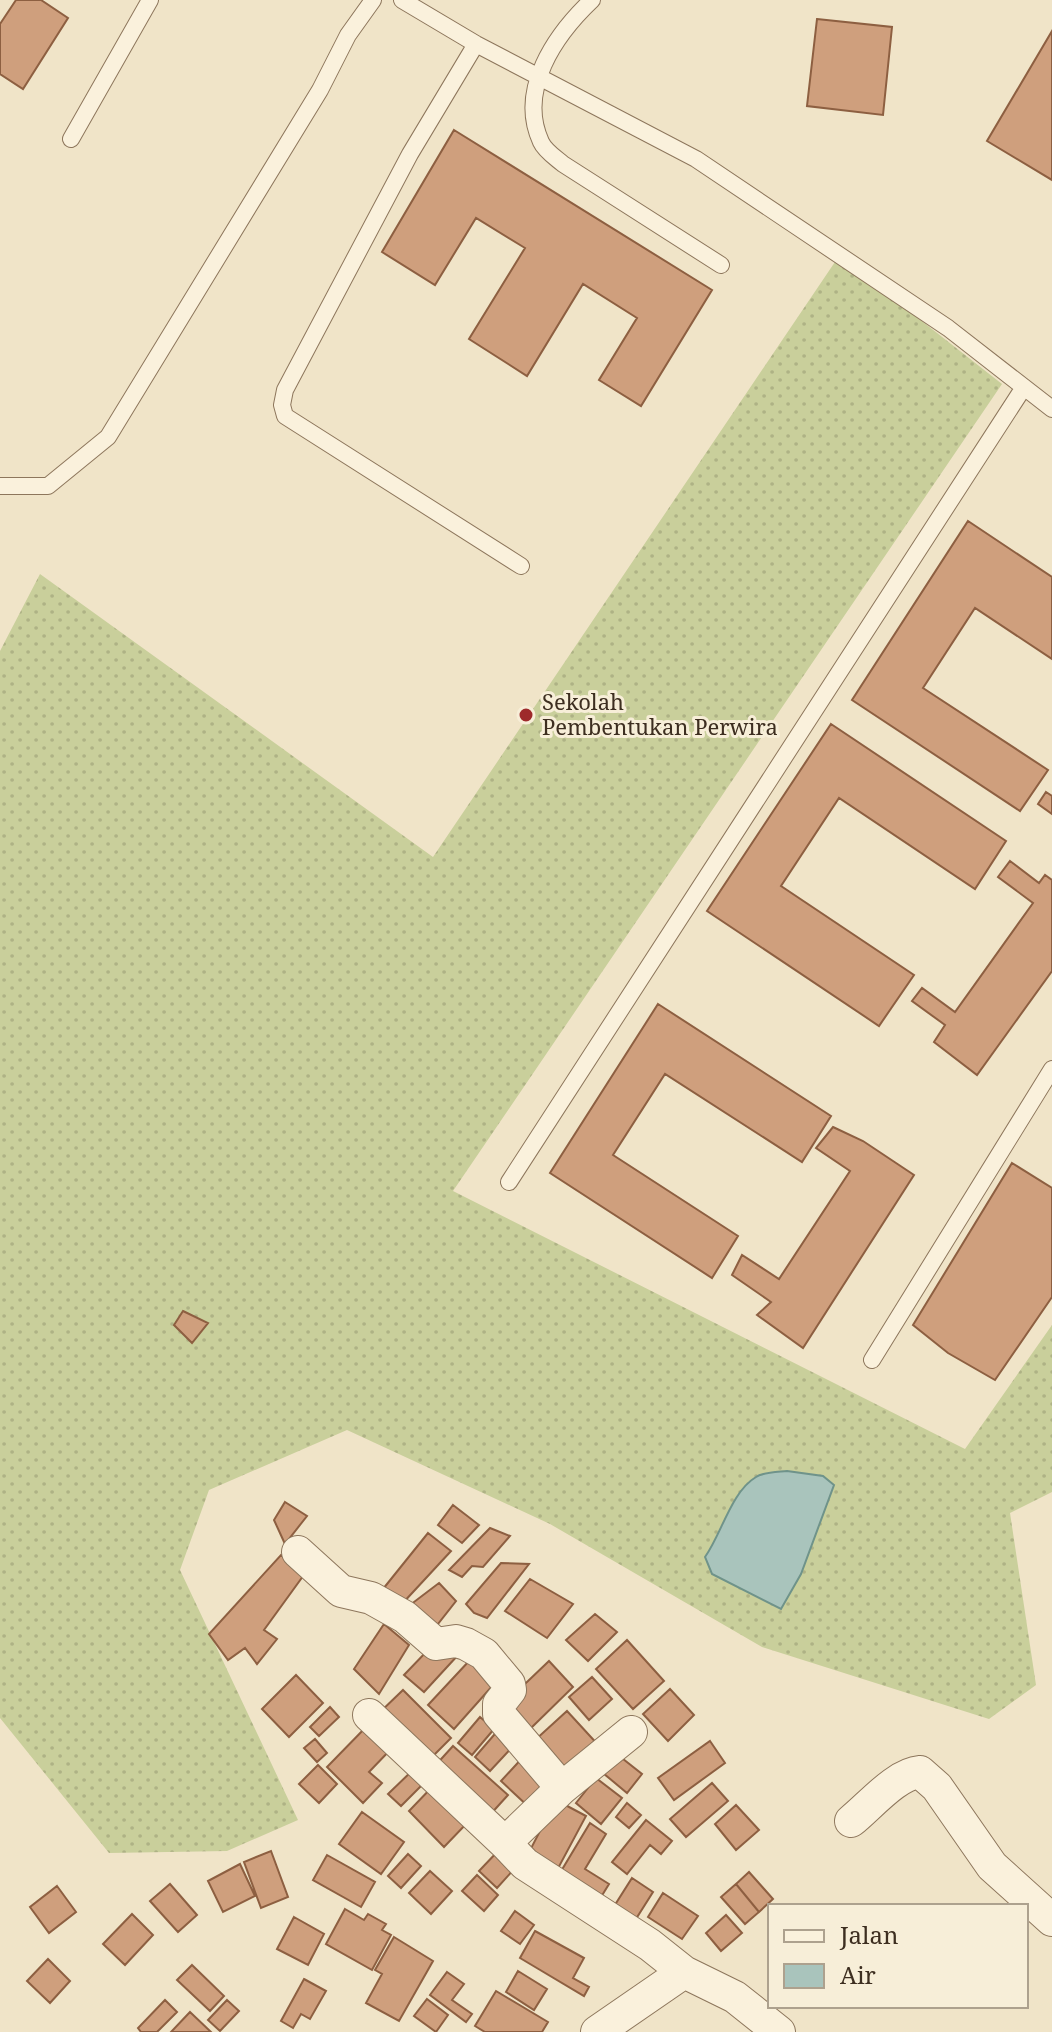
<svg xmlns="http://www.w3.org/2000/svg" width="1052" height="2032" font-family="'Noto Serif',serif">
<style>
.grass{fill:url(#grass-dots)}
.water{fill:#a9c4bc;stroke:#6f938a;stroke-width:2}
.building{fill:#cf9f7d;stroke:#8d5f41;stroke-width:2}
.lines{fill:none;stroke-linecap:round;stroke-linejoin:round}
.lane-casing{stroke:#8d765c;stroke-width:18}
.street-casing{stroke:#8d765c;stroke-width:34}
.lane{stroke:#faf1dc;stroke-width:16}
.street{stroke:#faf1dc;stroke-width:32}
.poi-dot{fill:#9e2a2b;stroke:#f7eed8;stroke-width:3}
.labels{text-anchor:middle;stroke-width:6;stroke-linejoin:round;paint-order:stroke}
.poi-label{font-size:22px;fill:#3d2e20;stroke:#f7eed8;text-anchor:start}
</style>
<defs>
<pattern id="grass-dots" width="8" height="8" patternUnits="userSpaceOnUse" patternTransform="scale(2)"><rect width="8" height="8" fill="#c9cf9b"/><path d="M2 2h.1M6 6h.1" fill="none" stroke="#aeb285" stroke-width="1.8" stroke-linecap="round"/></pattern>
</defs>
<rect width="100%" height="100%" fill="#f0e4c8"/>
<path class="grass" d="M 839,256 L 1002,384 L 453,1191 L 965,1449 L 1052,1325 L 1052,1492 L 1010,1513 L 1036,1685 L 989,1719 L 762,1647 L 550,1524 L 347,1430 L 209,1490 L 180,1570 L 298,1820 L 227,1851 L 109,1853 L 0,1718 L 0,651 L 40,574 L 433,857 Z"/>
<path class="water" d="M 787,1471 L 823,1476 L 834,1485 L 801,1574 L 781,1609 L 712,1574 L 705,1557 C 722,1533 731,1492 756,1477 C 763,1472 778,1472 787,1471 Z"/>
<path class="building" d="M 16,0 L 41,0 L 68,18 L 23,89 L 0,74 L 0,24 Z
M 817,19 L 892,27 L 883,115 L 807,106 Z
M 1052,31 L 1052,180 L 987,141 Z
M 454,130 L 712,290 L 641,406 L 599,380 L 637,318 L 583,284 L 527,376 L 469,339 L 525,248 L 476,218 L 435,285 L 382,252 Z
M 968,521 L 1052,577 L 1052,659 L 975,608 L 923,688 L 1048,770 L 1020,811 L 852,700 Z
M 831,724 L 1006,841 L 975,889 L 839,798 L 781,886 L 914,975 L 879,1026 L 707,911 Z
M 1046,792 L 1052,796 L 1052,814 L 1038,804 Z
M 1010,861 L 1039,883 L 1045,875 L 1052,880 L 1052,971 L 977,1075 L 934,1042 L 945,1025 L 912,1001 L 922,988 L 955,1012 L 1033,903 L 998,877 Z
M 658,1004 L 831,1116 L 802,1162 L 665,1074 L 613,1155 L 738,1236 L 712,1278 L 550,1173 Z
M 833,1127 L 863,1141 L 914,1175 L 803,1348 L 757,1315 L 771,1302 L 732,1275 L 742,1255 L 779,1279 L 850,1171 L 816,1148 Z
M 1012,1163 L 1052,1188 L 1052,1297 L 995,1380 L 948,1353 L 913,1325 Z
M 183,1311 L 208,1323 L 192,1343 L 174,1325 Z
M 285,1502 L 307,1516 L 285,1544 L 274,1520 Z
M 453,1505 L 479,1525 L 462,1543 L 438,1525 Z
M 490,1528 L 510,1536 L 483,1567 L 472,1566 L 462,1577 L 449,1570 Z
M 428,1533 L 451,1551 L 401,1605 L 383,1589 Z
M 281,1555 L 306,1572 L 264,1630 L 277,1639 L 257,1664 L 245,1648 L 228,1660 L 209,1634 Z
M 501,1563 L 529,1564 L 487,1618 L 474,1613 L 466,1604 Z
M 530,1579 L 573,1604 L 547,1638 L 505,1611 Z
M 439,1583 L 456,1601 L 434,1629 L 410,1605 Z
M 595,1614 L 617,1632 L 588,1661 L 566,1640 Z
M 384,1624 L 409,1645 L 379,1694 L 354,1669 Z
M 627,1640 L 664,1681 L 633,1709 L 596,1669 Z
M 427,1651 L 459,1654 L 424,1692 L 404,1675 Z
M 470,1660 L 495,1683 L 454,1729 L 428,1705 Z
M 549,1661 L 573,1687 L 529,1730 L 504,1704 Z
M 296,1675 L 323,1703 L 289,1737 L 262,1709 Z
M 592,1677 L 612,1699 L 589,1720 L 569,1697 Z
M 670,1689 L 694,1715 L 668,1741 L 643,1714 Z
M 403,1690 L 451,1738 L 425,1764 L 377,1715 Z
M 330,1707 L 339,1717 L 319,1736 L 310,1727 Z
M 567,1711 L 601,1748 L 568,1779 L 534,1741 Z
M 480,1717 L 494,1729 L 472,1755 L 458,1743 Z
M 369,1724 L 393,1747 L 369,1772 L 382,1783 L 363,1803 L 327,1767 Z
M 500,1728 L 516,1743 L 490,1771 L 475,1757 Z
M 315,1739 L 327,1753 L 317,1762 L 304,1748 Z
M 710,1741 L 725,1763 L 674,1800 L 658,1778 Z
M 453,1746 L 508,1795 L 488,1817 L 433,1768 Z
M 525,1755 L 555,1783 L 531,1809 L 501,1781 Z
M 618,1755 L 642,1774 L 627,1793 L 603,1773 Z
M 318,1765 L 337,1784 L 319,1803 L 299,1784 Z
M 415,1768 L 427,1780 L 401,1806 L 388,1794 Z
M 596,1778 L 622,1798 L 601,1824 L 576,1803 Z
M 712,1783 L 728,1801 L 686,1837 L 670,1819 Z
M 434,1785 L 469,1821 L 444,1847 L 409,1811 Z
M 556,1800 L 586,1816 L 555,1874 L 526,1858 Z
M 627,1803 L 641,1815 L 629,1828 L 616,1817 Z
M 736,1805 L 759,1830 L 736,1850 L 715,1824 Z
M 362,1812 L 404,1842 L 381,1874 L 339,1844 Z
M 646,1820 L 672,1841 L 661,1854 L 650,1845 L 627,1874 L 612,1862 Z
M 590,1823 L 606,1834 L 585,1869 L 609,1884 L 598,1902 L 557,1878 Z
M 499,1850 L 516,1867 L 497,1888 L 479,1871 Z
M 271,1851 L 288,1897 L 261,1908 L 244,1862 Z
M 408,1854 L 421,1866 L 401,1888 L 388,1876 Z
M 327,1855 L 375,1882 L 361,1907 L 313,1880 Z
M 240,1864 L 255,1896 L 223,1912 L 208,1881 Z
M 430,1871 L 452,1891 L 431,1914 L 409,1893 Z
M 749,1872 L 773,1899 L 759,1912 L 736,1884 Z
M 477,1875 L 498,1895 L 484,1911 L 462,1891 Z
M 632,1878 L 653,1892 L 634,1922 L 613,1908 Z
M 170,1884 L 197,1915 L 178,1932 L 150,1901 Z
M 736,1884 L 759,1912 L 745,1924 L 721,1897 Z
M 57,1886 L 76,1912 L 49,1933 L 30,1907 Z
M 663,1893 L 698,1916 L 682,1939 L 648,1917 Z
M 345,1909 L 364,1920 L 368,1914 L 386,1924 L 382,1930 L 391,1935 L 372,1970 L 326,1944 Z
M 515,1911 L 534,1925 L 520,1944 L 501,1931 Z
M 132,1914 L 153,1935 L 125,1965 L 103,1944 Z
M 726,1915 L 742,1933 L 721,1951 L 706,1933 Z
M 294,1917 L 324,1934 L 308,1965 L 277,1949 Z
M 535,1931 L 584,1958 L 573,1978 L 589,1987 L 584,1996 L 520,1958 Z
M 394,1937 L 433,1961 L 399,2021 L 366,2003 L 382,1974 L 375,1970 Z
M 48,1959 L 70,1981 L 50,2003 L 27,1981 Z
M 192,1965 L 224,1996 L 210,2011 L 177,1980 Z
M 518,1971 L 547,1989 L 534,2010 L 506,1992 Z
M 447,1972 L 464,1984 L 452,2000 L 472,2014 L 466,2022 L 430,1995 Z
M 304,1979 L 326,1991 L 310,2019 L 301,2014 L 293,2028 L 281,2021 Z
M 496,1991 L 548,2022 L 542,2032 L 485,2032 L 475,2026 Z
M 427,1999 L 448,2015 L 436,2032 L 414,2016 Z
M 165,2000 L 177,2012 L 157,2032 L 141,2032 L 138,2028 Z
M 227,2000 L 239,2011 L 220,2031 L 208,2020 Z
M 190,2012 L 211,2032 L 171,2032 Z"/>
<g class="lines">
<defs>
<path id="lane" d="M 402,0 L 476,44 L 696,159 L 948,328 L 1052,409
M 592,0 C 555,35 517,90 541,142 C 545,151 556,158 563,164 L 721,265
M 476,44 L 410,154 L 285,390 L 282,405 L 285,416 L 521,566
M 71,139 L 150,0
M 0,486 L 48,486 L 108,437 L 320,90 L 348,35 L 373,0
M 509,1182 L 1024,387
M 872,1360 L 1052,1069"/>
<path id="street" d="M 298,1552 L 341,1591 L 371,1598 L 405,1617 L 436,1644 L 456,1641 L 466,1644 L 484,1654 L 509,1684 L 510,1690 L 499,1704 L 499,1714 L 562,1788
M 369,1715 L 505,1843
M 631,1732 L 562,1788 L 505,1843 L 525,1864 L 650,1945 L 684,1972
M 851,1821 C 870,1806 896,1774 920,1772 L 937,1787 L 992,1866 L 1052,1920
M 597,2032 L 684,1972 L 735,1997 L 779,2032"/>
</defs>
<use href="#lane" class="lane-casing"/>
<use href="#street" class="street-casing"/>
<use href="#lane" class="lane"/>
<use href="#street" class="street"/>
</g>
<circle class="poi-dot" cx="526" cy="715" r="8"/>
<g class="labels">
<g class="poi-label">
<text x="542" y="710">Sekolah<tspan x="542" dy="25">Pembentukan Perwira</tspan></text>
</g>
</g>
<rect x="768" y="1904" width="260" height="104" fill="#f7eed8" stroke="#ada18e" stroke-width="2"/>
<rect x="784" y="1930" width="40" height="12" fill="#faf1dc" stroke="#ada18e" stroke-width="2"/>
<text x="840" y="1944" font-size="24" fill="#3d2e20">Jalan</text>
<rect x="784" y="1964" width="40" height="24" fill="#a9c4bc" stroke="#ada18e" stroke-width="2"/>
<text x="840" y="1984" font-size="24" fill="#3d2e20">Air</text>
</svg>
